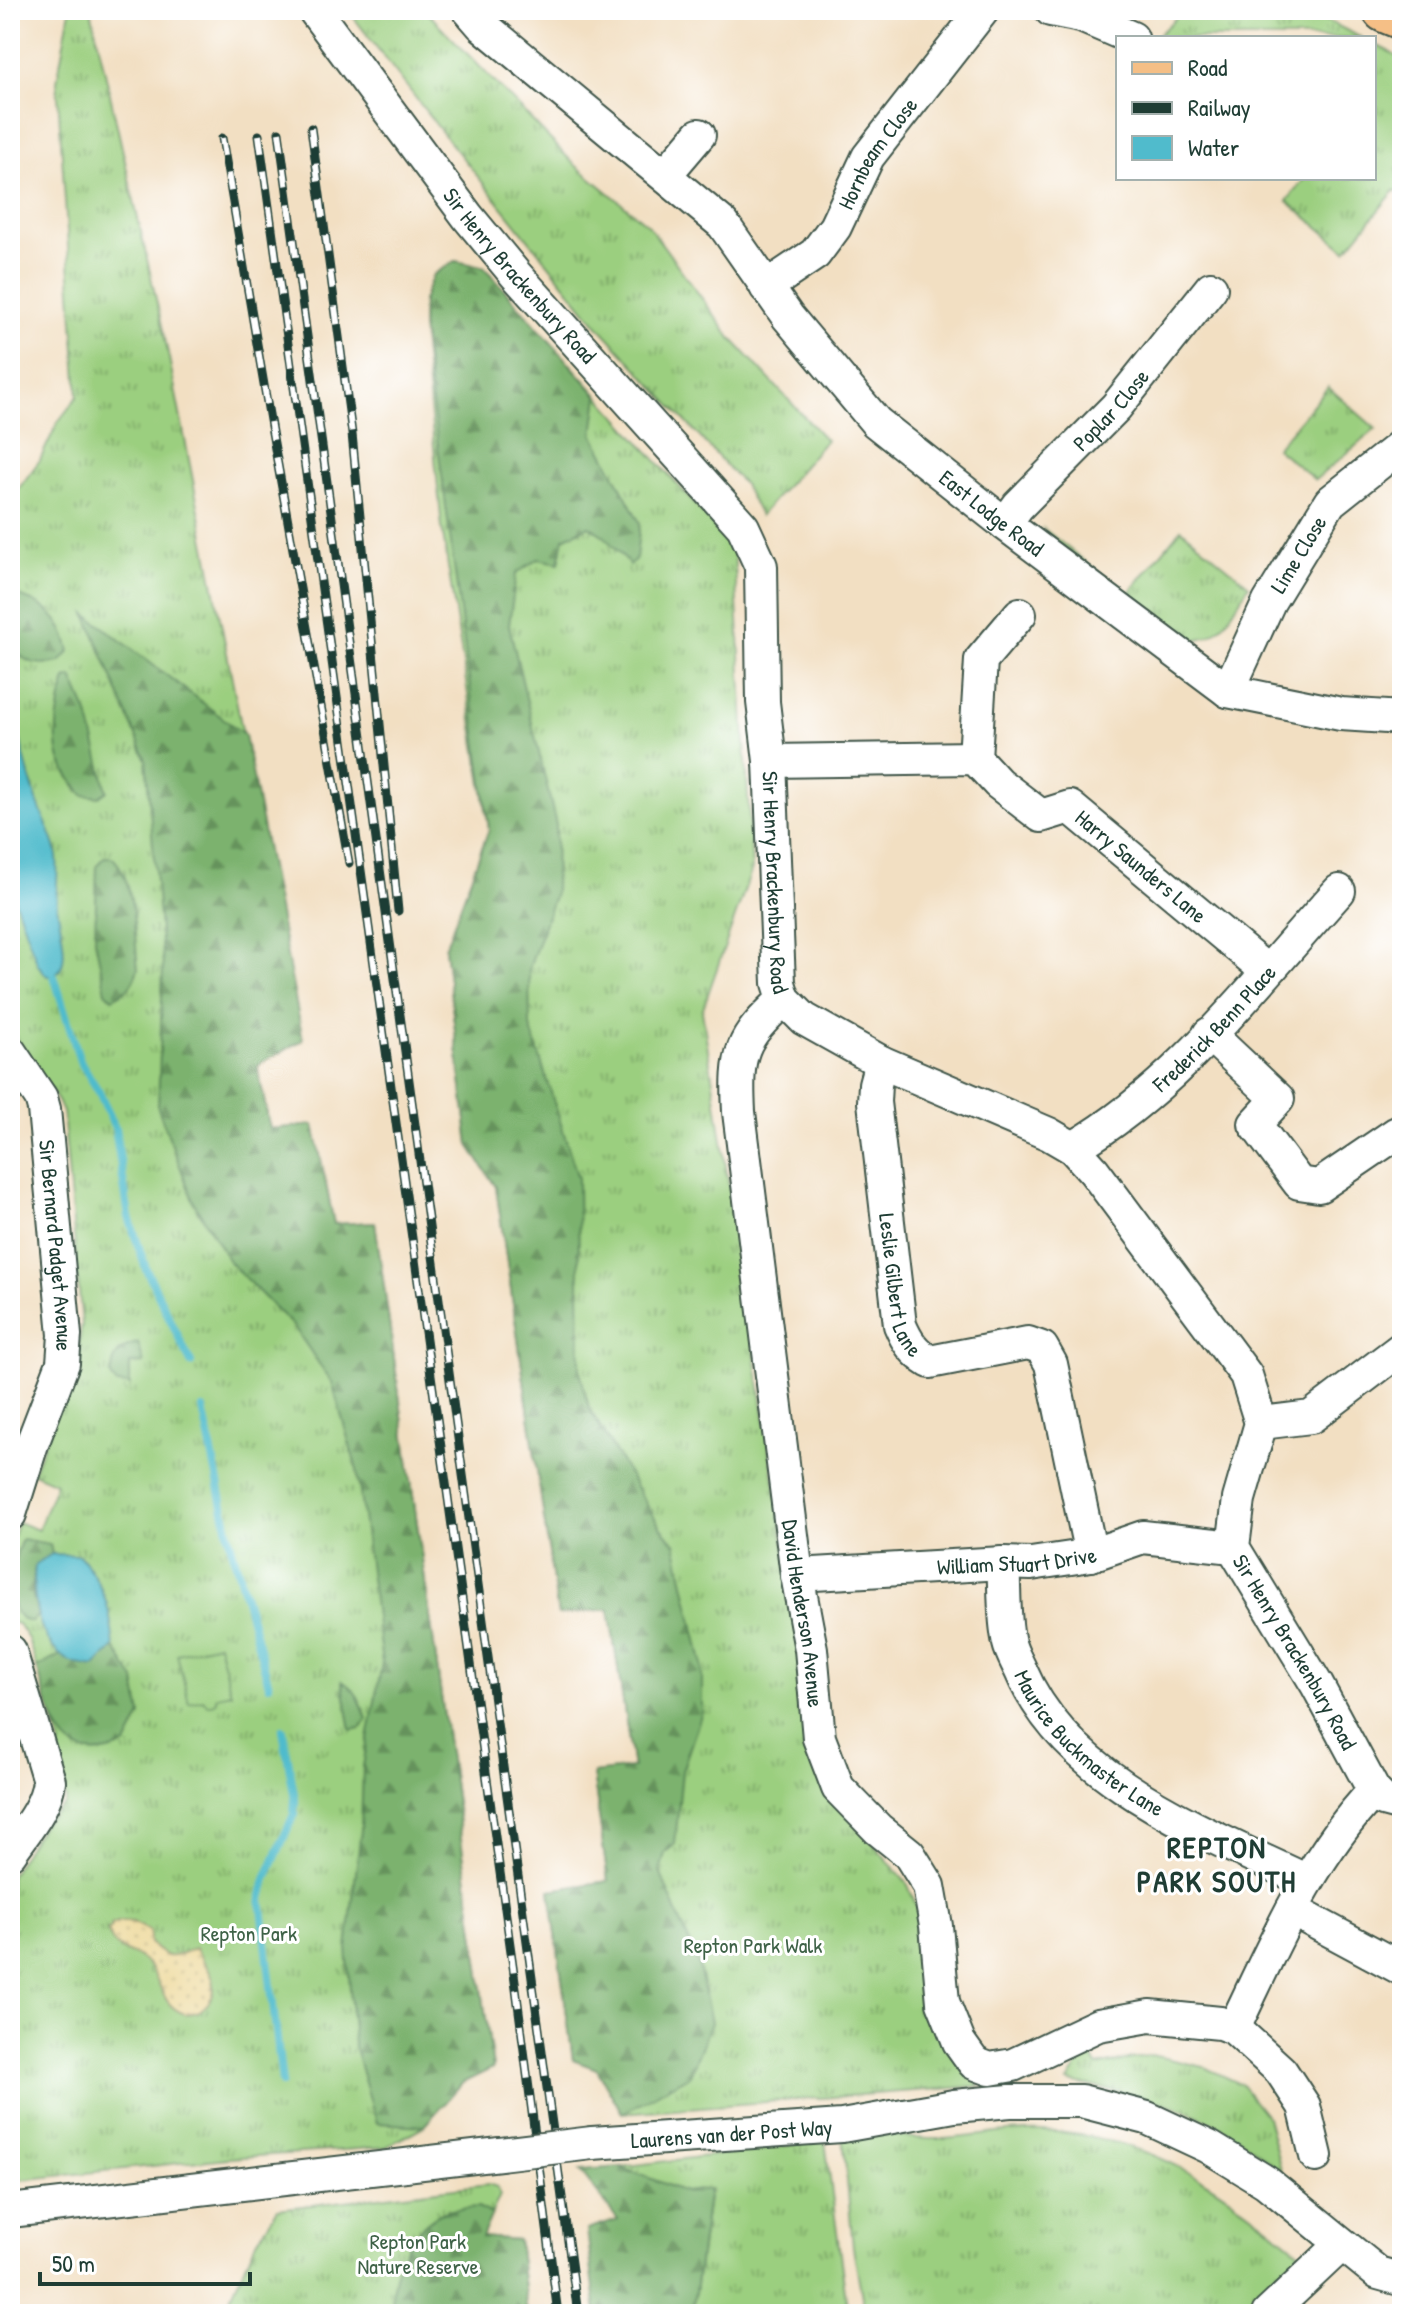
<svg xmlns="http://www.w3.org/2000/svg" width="1412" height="2324" font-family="'Patrick Hand',sans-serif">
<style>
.grass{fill:url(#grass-tufts);stroke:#5d865a;stroke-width:2}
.forest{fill:url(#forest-firs);stroke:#4e7851;stroke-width:2}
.sand{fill:url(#sand-dots);stroke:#868c69;stroke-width:2}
.pitch{fill:#9bcf7f;stroke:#5d865a;stroke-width:2}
.water{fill:#50bbcc;stroke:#387c80;stroke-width:2}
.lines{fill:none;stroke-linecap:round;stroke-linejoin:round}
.stream{stroke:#50bbcc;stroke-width:8}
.street-casing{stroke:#3f5549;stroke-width:36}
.primary-casing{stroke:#3f5549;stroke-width:48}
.street{stroke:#fff;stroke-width:32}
.primary{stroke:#f5bf86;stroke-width:44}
.rail-casing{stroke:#1f3d34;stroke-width:9}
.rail{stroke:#fff;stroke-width:6;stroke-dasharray:18;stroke-linecap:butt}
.street-bridge-casing{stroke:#3f5549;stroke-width:36;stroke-linecap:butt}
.street-bridge{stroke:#fff;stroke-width:32}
.labels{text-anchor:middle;stroke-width:6;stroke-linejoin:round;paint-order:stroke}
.street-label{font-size:22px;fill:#1f3d34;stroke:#fff}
.park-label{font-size:22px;fill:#3e6247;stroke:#fff}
.district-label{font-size:30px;font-weight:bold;letter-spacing:2px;fill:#1f3d34;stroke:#fff}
</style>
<defs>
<pattern id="grass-tufts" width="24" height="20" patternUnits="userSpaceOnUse" patternTransform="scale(2)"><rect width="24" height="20" fill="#9bcf7f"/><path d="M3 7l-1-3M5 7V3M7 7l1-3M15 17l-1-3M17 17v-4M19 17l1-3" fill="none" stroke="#7ea969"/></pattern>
<pattern id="forest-firs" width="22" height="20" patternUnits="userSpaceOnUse" patternTransform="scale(2)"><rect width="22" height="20" fill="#7cb26e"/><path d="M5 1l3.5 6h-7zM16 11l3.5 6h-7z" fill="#65925b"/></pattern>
<pattern id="sand-dots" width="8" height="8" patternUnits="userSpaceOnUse" patternTransform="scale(2)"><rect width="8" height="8" fill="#eeda9e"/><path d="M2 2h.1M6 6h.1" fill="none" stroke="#ccbc89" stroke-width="1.8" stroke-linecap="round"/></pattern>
</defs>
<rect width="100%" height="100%" fill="#fff"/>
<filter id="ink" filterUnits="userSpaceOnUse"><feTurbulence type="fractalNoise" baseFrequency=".0125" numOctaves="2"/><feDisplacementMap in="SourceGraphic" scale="16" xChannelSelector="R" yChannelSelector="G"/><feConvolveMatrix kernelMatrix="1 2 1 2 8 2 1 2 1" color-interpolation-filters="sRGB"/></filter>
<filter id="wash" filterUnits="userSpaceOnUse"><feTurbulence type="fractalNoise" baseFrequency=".006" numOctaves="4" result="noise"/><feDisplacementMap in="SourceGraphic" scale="32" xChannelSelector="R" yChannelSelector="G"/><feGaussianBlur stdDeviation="1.8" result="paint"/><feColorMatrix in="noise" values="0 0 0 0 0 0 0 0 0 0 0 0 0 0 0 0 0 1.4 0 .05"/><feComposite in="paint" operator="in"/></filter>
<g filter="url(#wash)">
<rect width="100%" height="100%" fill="#f2dfc2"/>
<path class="grass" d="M 70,10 L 91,10 L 167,348 L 303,1040 L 257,1065 L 270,1129 L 314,1125 L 334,1224 L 375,1222 L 493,2068 L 462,2083 L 424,2126 L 386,2147 L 228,2158 L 10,2181 L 10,1876 L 44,1822 L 64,1805 L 66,1799 L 52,1749 L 61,1745 L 28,1639 L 18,1624 L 10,1622 L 10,1544 L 18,1522 L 38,1530 L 56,1483 L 33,1473 L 76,1361 L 82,1324 L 63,1112 L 58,1101 L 10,1029 L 10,500 L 40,460 L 58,422 L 78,396 L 57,81 Z
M 348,10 L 425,10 L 574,164 L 648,225 L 731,338 L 826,440 L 760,516 L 744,485 L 599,327 L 441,131 Z
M 1184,10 L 1306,10 L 1362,38 L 1155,38 Z
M 1374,44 L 1402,58 L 1402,195 L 1395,190 L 1346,250 L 1287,201 L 1305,178 L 1374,178 Z
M 455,261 L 484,267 L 734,548 L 752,869 L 702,1011 L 811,1720 L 840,1803 L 908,1885 L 930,1941 L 934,2005 L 979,2086 L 622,2113 L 597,2069 L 573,2060 L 550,1890 L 608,1881 L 593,1773 L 633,1768 L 609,1608 L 558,1615 L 496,1187 L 469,1145 L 445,948 L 489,829 L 442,528 L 422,326 L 423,301 L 433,275 Z
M 1328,387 L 1376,429 L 1315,480 L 1276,448 Z
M 1044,529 L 1127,595 L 1181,529 L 1249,585 C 1230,615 1220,647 1178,638 L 1049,542 Z
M 1088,2048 L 1097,2066 L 1151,2055 L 1204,2067 L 1241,2084 L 1267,2117 L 1282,2173 C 1268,2162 1254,2148 1239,2138 C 1189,2104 1126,2092 1068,2082 Z
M 842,2126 C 872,2130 909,2140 939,2139 C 973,2138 1007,2129 1042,2131 C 1157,2137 1220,2187 1306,2257 L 1246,2314 L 865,2314 L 853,2247 Z
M 825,2141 L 848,2314 L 692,2314 L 709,2190 L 685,2192 L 620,2167 Z
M 488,2184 L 497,2187 L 500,2195 L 481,2237 L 518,2240 L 527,2314 L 223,2314 L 255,2244 L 278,2209 Z"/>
<path class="forest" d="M 455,261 L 484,267 L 598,396 L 593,434 L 640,523 L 636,558 L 630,565 L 604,536 L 589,526 L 564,538 L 559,563 L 538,559 L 516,574 L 509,625 L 556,825 L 555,893 L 529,969 L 530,1026 L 578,1178 L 580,1371 L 589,1408 L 659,1525 L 675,1543 L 702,1662 L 702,1712 L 682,1771 L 675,1844 L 665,1853 L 660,1872 L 699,1966 L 711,2023 L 690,2075 L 622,2113 L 597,2069 L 573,2060 L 550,1890 L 608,1881 L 593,1773 L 633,1768 L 609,1609 L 558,1615 L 496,1187 L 469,1145 L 445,948 L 489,829 L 422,326 L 423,301 L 433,275 Z
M 10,594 C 42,600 63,619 70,651 L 60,662 C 7,673 10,634 10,594 Z
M 86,614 L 245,735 L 303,1040 L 257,1065 L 270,1129 L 314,1125 L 334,1224 L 375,1222 L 493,2068 L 462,2083 L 424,2126 L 377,2123 L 354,2046 L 347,1948 L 361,1830 L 363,1766 L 382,1663 L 357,1470 L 332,1383 L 294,1327 L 230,1263 L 194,1203 L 158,1108 L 163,967 L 146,760 Z
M 72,677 L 88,714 L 107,791 L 99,797 L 83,795 C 75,785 66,774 61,762 C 52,740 59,702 66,679 Z
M 104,857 L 112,857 C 136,879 134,937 138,969 C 133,985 127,992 112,998 L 106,992 L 95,940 L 97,865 Z
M 138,1343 L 144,1363 L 130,1364 L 130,1385 L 116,1384 L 111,1376 C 113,1356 118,1347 138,1343 Z
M 22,1539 L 50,1544 L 52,1554 L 35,1565 L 32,1592 L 38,1615 L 33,1621 L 26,1621 C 22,1618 18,1616 16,1612 C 4,1592 14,1558 22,1539 Z
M 114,1647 L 135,1680 L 141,1715 L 126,1745 C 60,1774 52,1716 37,1668 L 62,1654 L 70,1661 L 94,1667 Z
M 342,1681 C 357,1690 361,1702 367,1719 L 361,1728 L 351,1730 Z
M 620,2167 L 685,2192 L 709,2189 L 692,2314 L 597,2314 L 587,2230 L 618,2220 L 580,2170 Z
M 478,2207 L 492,2214 L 482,2237 L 518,2240 L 527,2314 L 394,2314 C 386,2275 409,2225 447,2211 C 457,2208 469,2208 478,2207 Z"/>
<path class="sand" d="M 121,1921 L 133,1922 L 150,1931 L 150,1943 C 169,1962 171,1958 195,1948 C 205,1964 223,1984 209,2002 C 202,2011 196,2013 185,2014 C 160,2005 163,1984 149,1966 C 135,1947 116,1958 108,1931 L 112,1924 Z"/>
<path class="pitch" d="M 218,1644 L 231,1693 L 217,1696 L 215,1703 L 208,1705 L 203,1700 L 189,1703 L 177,1654 Z"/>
<path class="water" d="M 10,712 L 15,719 C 22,747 28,776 38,803 C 43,818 52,834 56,850 C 60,868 55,888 57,906 C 59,923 76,976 47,976 L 38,965 L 10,887 Z
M 52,1554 L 79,1555 C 105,1586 110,1607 114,1647 L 94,1667 C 87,1665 76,1665 69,1661 C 36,1642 32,1597 35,1564 Z"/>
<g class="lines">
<path class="stream" d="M 54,976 L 80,1061 L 99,1092 L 115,1128 L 129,1217 L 146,1269 L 191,1363
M 203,1409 L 231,1545 L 269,1685
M 282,2083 L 261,1899 L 266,1879 L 294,1814 L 295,1800 L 283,1730"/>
</g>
</g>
<g filter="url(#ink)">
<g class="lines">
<defs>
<g id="street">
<path id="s1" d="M 314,10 L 468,217 L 516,275 L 743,527 L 761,566 L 763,702 L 770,761 L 779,983 L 784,999 L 804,1019 L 881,1062 L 1049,1134 L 1073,1148 L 1094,1171 L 1246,1375 L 1261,1423 L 1239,1499 L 1233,1547 L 1317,1685 L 1374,1791 L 1383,1800 L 1402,1805"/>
<path id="s2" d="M 469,10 L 482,25 L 723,224 L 788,317 L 876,422 L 1005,524 L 1228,691 L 1341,714 L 1402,718"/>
<path d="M 1051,10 L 1081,16 L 1132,38"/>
<path d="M 665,175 L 699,135"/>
<path id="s3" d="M 766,287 L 815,254 L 835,227 L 868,157 L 983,10"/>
<path id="s4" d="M 1005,524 L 1018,506 L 1116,407 L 1211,288"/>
<path id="s5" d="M 1228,691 L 1269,602 L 1330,502 L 1402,445"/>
<path d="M 975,758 L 981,660 L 1020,614"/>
<path id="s6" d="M 770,761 L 975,758 L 998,783 L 1041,816 L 1070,807 L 1267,971"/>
<path id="s7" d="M 784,999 C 740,1040 736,1052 739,1112 L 797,1575 L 811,1649 L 819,1738 L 838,1788 L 878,1829 L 909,1854 L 929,1886 L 936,1926 L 943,2002 L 959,2042 L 974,2063 L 990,2069 L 1013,2065 L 1098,2025 L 1150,2016 L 1220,2023 L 1234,2028 L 1281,2071 L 1304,2106 L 1316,2156"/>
<path d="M 1209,1034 L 1278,1099 L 1255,1124 L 1299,1183 L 1319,1186 L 1397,1133 L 1402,1133"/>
<path id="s8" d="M 10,1052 L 41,1098 L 44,1109 L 65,1335 L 63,1363 L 32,1444 L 10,1514"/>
<path id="s9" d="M 881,1062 L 875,1084 L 874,1102 L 900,1325 C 907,1342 914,1352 930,1362 L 1028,1343 L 1042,1348 L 1051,1364 L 1091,1555"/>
<path id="s10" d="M 1073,1148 C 1179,1086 1257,981 1339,891"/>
<path d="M 1261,1423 L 1311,1417 L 1402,1348"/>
<path id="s11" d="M 1003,1563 C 1005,1589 1003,1618 1009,1643 C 1011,1652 1017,1662 1021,1671 C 1068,1782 1205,1832 1307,1881"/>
<path id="s12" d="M 797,1575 L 1003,1563 L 1031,1564 L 1091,1555 L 1143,1537 L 1233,1547"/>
<path d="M 10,1651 L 49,1781 C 46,1808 25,1831 10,1853"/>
<path d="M 1292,1910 L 1402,1969"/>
<path d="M 1234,2028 C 1274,1945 1310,1858 1374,1791"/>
<path id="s13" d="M 592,2143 L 842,2126 L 954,2106 L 1010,2101 L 1081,2101 L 1147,2118 L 1209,2147 L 1266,2182 L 1378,2273 L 1396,2278 L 1402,2277"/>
<path d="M 10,2211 L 500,2154"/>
<path d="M 1268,2314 L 1341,2245"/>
</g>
<path id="primary" d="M 1385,10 L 1402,17"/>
</defs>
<use href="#street" class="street-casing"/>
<use href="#primary" class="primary-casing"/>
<use href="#street" class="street"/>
<use href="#primary" class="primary"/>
<defs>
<path id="rail" d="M 311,128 L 352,434 L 398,911
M 279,132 L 578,2314
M 259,135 L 516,1988 L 558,2314
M 222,138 L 272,432 L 349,863"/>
</defs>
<use href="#rail" class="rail-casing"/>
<use href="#rail" class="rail"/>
<defs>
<path id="street-bridge" d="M 500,2154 L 592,2143"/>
</defs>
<use href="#street-bridge" class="street-bridge-casing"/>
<use href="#street-bridge" class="street-bridge"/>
</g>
</g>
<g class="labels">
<g class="street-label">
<text dy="8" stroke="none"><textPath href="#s3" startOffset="178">Hornbeam Close</textPath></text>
<text dy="8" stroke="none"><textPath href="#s1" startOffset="336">Sir Henry Brackenbury Road</textPath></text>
<text dy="8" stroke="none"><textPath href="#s4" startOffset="156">Poplar Close</textPath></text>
<text dy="8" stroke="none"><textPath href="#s2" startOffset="730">East Lodge Road</textPath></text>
<text dy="8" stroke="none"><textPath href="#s5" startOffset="154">Lime Close</textPath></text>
<text dy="8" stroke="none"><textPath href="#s6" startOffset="416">Harry Saunders Lane</textPath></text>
<text dy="8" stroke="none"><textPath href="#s1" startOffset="1032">Sir Henry Brackenbury Road</textPath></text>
<text dy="8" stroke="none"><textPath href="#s10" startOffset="186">Frederick Benn Place</textPath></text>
<text dy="8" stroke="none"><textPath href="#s8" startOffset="204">Sir Bernard Padget Avenue</textPath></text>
<text dy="8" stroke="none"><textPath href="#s9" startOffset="226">Leslie Gilbert Lane</textPath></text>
<text dy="8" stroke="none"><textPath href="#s12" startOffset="220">William Stuart Drive</textPath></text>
<text dy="8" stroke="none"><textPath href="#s7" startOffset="634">David Henderson Avenue</textPath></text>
<text dy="8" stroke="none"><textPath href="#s1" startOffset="2062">Sir Henry Brackenbury Road</textPath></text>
<text dy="8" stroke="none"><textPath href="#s11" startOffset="212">Maurice Buckmaster Lane</textPath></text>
<text dy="8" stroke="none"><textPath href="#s13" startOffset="140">Laurens van der Post Way</textPath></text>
</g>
<g class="park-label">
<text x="249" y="1941">Repton Park</text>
<text x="753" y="1953">Repton Park Walk</text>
<text x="418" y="2249">Repton Park<tspan x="418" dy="25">Nature Reserve</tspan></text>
</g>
<g class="district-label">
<text x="1217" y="1858">REPTON<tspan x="1217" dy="34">PARK SOUTH</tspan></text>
</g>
</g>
<rect width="1412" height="2324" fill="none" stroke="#fff" stroke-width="40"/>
<rect x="1116" y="36" width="260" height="144" fill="#ffffff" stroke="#a5b1ae" stroke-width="2"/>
<rect x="1132" y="62" width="40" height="12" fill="#f5bf86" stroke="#a5b1ae" stroke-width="2"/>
<text x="1188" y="76" font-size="24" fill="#1f3d34">Road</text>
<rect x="1132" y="102" width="40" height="12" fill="#1f3d34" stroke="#a5b1ae" stroke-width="2"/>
<text x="1188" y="116" font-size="24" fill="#1f3d34">Railway</text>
<rect x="1132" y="136" width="40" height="24" fill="#50bbcc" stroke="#a5b1ae" stroke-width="2"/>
<text x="1188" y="156" font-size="24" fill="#1f3d34">Water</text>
<path d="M40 2272v12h210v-12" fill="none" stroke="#1f3d34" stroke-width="4"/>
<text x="52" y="2272" font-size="24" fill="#1f3d34" stroke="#ffffff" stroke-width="6" paint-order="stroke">50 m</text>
</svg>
